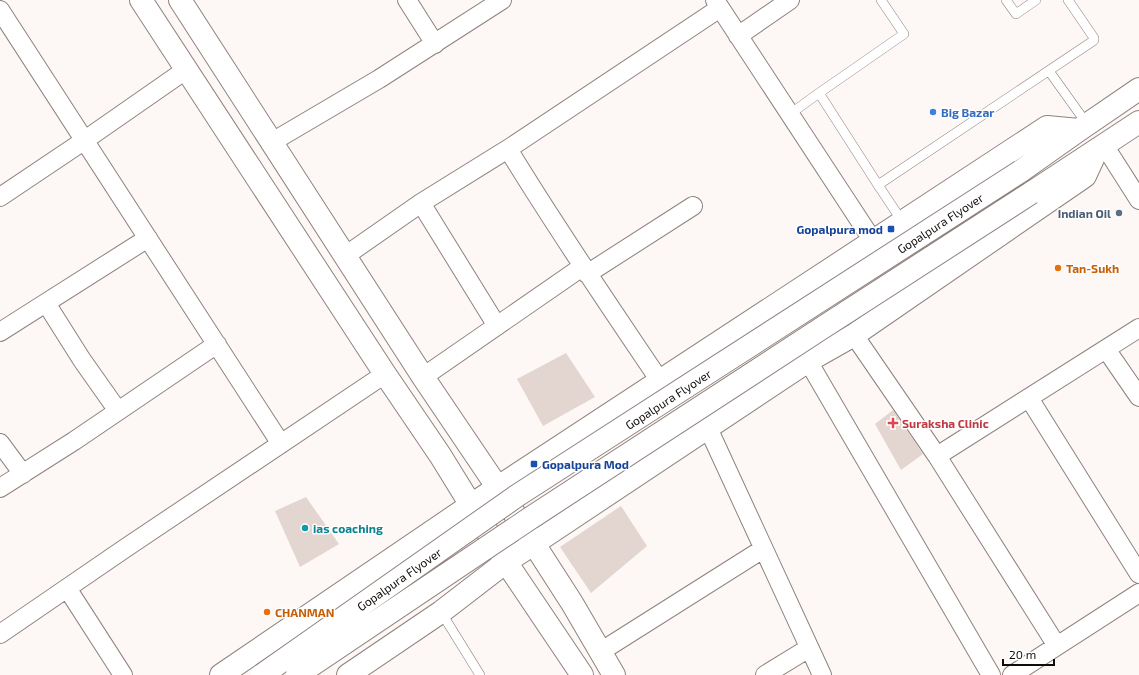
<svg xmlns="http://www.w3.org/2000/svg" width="1139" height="675" font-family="'Exo 2',sans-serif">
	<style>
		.building { fill: #e3d5cf }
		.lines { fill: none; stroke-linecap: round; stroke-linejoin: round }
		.lane-casing { stroke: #8f827d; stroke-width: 10 }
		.street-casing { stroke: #8f827d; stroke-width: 20 }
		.primary-casing { stroke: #8f827d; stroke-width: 24 }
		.lane { stroke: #fff; stroke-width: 9 }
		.street { stroke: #fff; stroke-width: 18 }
		.primary { stroke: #fff; stroke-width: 22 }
		.primary-bridge-casing { stroke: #8f827d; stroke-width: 24; stroke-linecap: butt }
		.primary-bridge { stroke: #fff; stroke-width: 22 }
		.shop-dot { fill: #3f7fe0; stroke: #fff; stroke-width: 1.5 }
		.service-dot { fill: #5c6f8a; stroke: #fff; stroke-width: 1.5 }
		.transit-dot { fill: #1a4fb4; stroke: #fff; stroke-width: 1.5 }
		.food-dot { fill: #e8710a; stroke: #fff; stroke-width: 1.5 }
		.health-dot { fill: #e0444e; stroke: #fff; stroke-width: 1.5 }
		.culture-dot { fill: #0f9aa8; stroke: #fff; stroke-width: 1.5 }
		.labels { text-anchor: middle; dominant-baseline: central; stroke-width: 3; stroke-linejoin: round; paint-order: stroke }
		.shop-label { font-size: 12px; font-weight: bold; fill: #366cbe; stroke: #fff; text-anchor: start }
		.service-label { font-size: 12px; font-weight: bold; fill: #4e5e75; stroke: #fff; text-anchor: end }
		.street-label { font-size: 12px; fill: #100c0a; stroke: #fff }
		.transit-label { font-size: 12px; font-weight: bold; fill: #164399; stroke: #fff; text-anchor: end }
		.food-label { font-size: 12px; font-weight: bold; fill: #c56008; stroke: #fff; text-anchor: start }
		.health-label { font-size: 12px; font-weight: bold; fill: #be3a42; stroke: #fff; text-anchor: start }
		.culture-label { font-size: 12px; font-weight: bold; fill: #0d838f; stroke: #fff; text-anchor: start }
	</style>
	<rect width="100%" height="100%" fill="#fdf7f5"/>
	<!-- building -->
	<path class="building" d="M566,353L595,397L543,426L517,379Z
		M893,410L923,454L901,470L875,424Z
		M306,497L339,544L300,567L275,511Z
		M621,506L647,546L591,593L560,547Z"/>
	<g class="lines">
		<defs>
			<path id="lane" d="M881,0L904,34L819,93L878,185L902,221
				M1006,0L1016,14L1036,0
				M1049,71L1087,124
				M790,114L819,93
				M878,185L1093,41L1094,40V38L1068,0
				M441,612L480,675"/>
			<path id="street" d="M407,0L435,44
				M715,0L873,241
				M0,10L281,444
				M738,36L790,0
				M272,142L379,79L502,0
				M1104,145L1139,200
				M508,149C556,228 608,304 660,381
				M0,197L85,140L187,69
				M421,203L497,326
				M345,256L421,203L508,149L720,8
				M587,274L693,206
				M46,303L82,360L118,411
				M0,332L148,238
				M854,335L937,456L1057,646
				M1106,349L1139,397
				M808,361L991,675
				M423,377L582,267
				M1029,398L1139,574
				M708,428L822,675
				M0,443L23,474
				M937,456L1139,328
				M0,488L74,441L217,344
				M67,588L123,675
				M0,634L127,547L385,374
				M600,652L763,549
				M765,675L809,648
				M1012,675L1139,593"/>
			<path id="primary" d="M141,0L385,374L440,455L506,562L582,675
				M180,0L423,377L498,488L572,603L614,675
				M1021,171L1079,130L1139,89
				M1031,193L1139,122
				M221,675L471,505L1047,127L1079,130
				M348,675L441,612L506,562L808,361L854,335L1085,176L1097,150"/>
		</defs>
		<!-- lane casing -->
		<use href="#lane" class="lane-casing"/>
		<!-- street casing -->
		<use href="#street" class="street-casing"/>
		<!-- primary casing -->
		<use href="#primary" class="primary-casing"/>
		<!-- lane -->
		<use href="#lane" class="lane"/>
		<!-- street -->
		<use href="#street" class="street"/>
		<!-- primary -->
		<use href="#primary" class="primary"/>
		<defs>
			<path id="primary-bridge" d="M262,675L518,495L1021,171
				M297,675L529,519L822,328L1031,193"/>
		</defs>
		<!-- primary-bridge casing -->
		<use href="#primary-bridge" class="primary-bridge-casing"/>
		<!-- primary-bridge -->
		<use href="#primary-bridge" class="primary-bridge"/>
	</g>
	<!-- markers -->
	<circle class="shop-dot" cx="933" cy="112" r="4"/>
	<circle class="service-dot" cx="1119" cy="213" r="4"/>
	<g class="transit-dot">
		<rect x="887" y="225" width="8" height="8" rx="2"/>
		<rect x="530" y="460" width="8" height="8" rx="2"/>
	</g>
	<g class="food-dot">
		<circle cx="1058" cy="268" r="4"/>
		<circle cx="267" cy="612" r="4"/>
	</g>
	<path class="health-dot" d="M891 417h4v4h4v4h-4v4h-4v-4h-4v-4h4z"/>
	<circle class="culture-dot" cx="305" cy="528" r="4"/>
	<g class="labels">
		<!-- shop labels -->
		<g class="shop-label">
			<text x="941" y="112">Big Bazar</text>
		</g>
		<!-- service labels -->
		<g class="service-label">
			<text x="1111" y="213">Indian Oil</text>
		</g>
		<!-- street labels -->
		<g class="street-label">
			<text transform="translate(940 223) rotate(-33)">Gopalpura Flyover</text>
			<text transform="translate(668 399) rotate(-33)">Gopalpura Flyover</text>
			<text transform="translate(399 579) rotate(-35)">Gopalpura Flyover</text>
		</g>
		<!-- transit labels -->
		<g class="transit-label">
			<text x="883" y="229">Gopalpura mod</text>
			<text x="542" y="464" text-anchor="start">Gopalpura Mod</text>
		</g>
		<!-- food labels -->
		<g class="food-label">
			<text x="1066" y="268">Tan-Sukh</text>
			<text x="275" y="612">CHANMAN</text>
		</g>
		<!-- health labels -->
		<g class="health-label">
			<text x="902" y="423">Suraksha Clinic</text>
		</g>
		<!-- culture labels -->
		<g class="culture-label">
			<text x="313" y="528">ias coaching</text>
		</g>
	</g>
	<!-- scale -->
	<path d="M1003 659v6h51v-6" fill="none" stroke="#100c0a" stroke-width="2"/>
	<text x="1009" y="659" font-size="12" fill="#100c0a" stroke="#ffffff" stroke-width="3" paint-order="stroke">20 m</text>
</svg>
